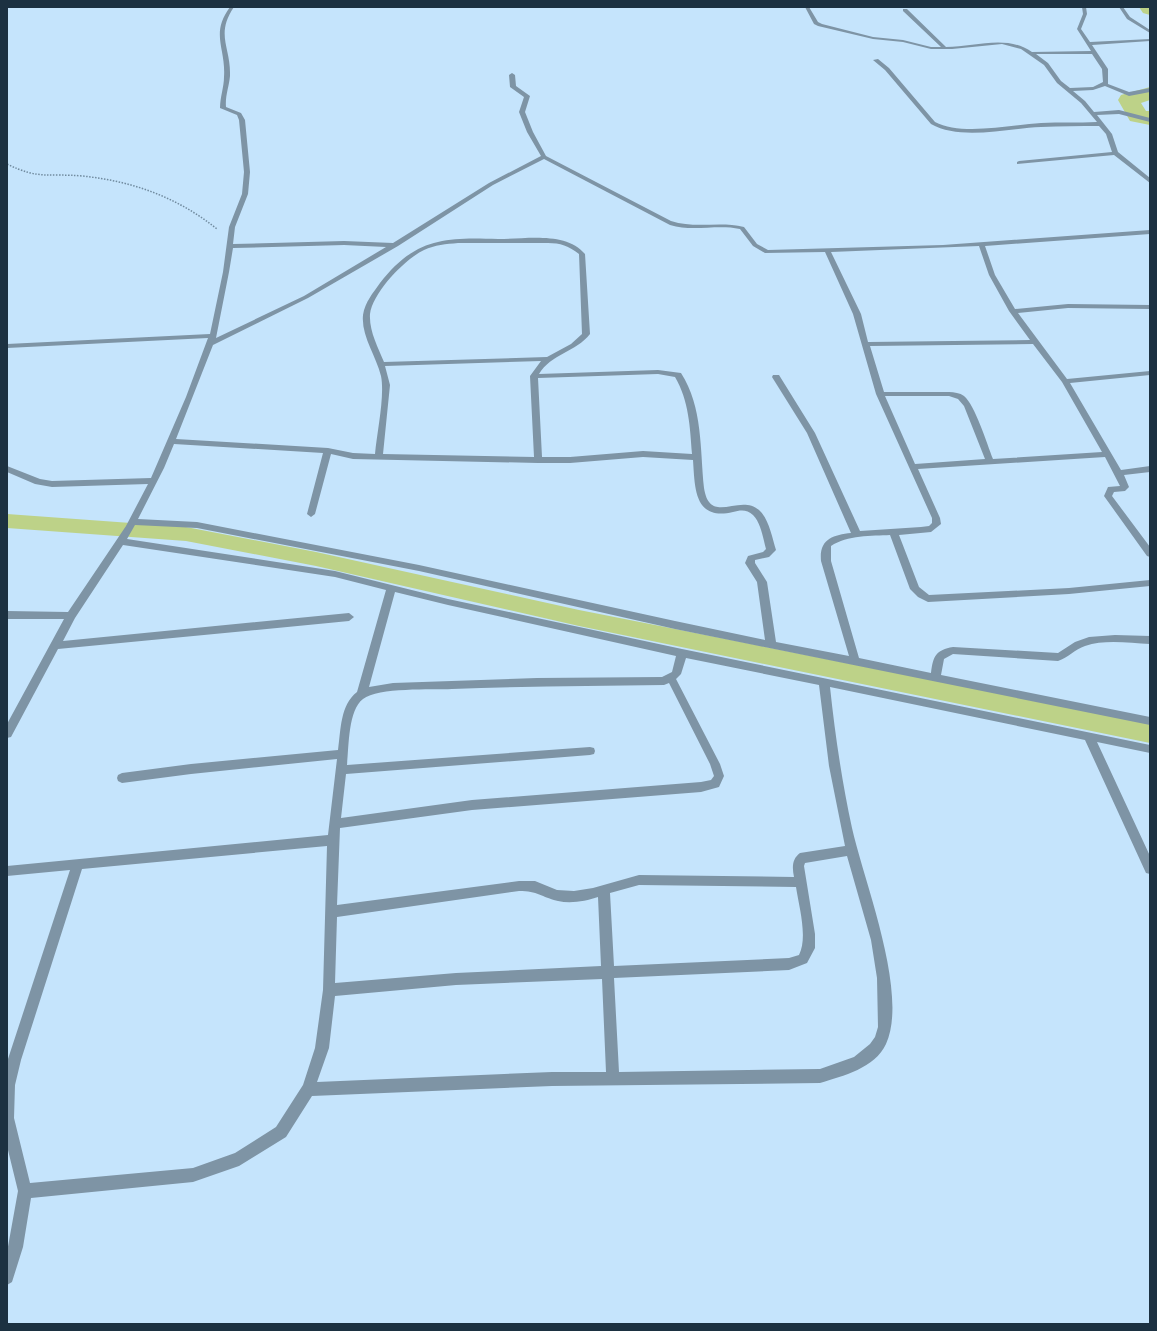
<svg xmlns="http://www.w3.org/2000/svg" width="1157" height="1331" font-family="'DM Sans',sans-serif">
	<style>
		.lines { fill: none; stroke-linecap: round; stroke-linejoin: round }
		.canal { fill: #bdd288; fill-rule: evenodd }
		.river { fill: #bdd288; fill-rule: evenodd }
		.path { stroke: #718b9f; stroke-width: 1.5; stroke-dasharray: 1.5 1.5; stroke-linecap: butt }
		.minor { fill: #7e94a5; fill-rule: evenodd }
	</style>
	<rect width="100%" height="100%" fill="#c5e4fc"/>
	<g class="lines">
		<!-- canal -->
		<path class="canal" d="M7,514L186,527L316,552L579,610L1150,723V743L579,626L316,566L186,541L7,528Z"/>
		<!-- river -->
		<path class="river" d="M1139,7H1150V15L1143,13Z
			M1150,87V100L1141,103L1146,111H1150V125L1130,121L1118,100L1121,95Z"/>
		<!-- path -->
		<path class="path" d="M7,164C39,180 49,173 82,176C132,181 177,197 217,229"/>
		<!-- minor -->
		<path class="minor" d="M230,7H234C215,35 231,47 230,76C229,87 225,96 226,107L241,113L245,120L250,172L248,194L235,227L233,244L344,241L393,243L489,183L541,156L527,132L519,112L524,97L510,87L509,75L512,73L515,75L516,86L530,96L525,112L533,132L546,156L671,221C695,229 720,221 744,227L757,244L768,250L943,245L1150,230V234L985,246L995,275L1015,309L1068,304L1150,305V309L1068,308L1018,313L1067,379L1150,371V375L1070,383L1121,470L1150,466V472L1124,475L1129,487L1125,491L1114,492L1112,496L1150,547V557L1147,556L1104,496L1108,487L1120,486L1105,457L918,469L940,518L941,524L931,532L899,535L919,587L929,595L1069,588L1150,580V586L1069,594L928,602L918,597L910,589L890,535C872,536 847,535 831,546V561L859,658L931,673C933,656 936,650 953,647L1058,653L1075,642L1089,637L1115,635L1150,636V644C1129,643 1105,639 1085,646C1075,649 1068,658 1058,661L953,654L944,659L941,675L1150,717V725L675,629L419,571L197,528L135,525L127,539L335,571L448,599L682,649L1150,745V753L1097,742L1150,856V874L1146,873L1085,740L830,687C835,734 842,782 852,828C864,882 909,993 886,1044C875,1068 843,1076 820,1083L552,1086L312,1096L286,1137L239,1166L193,1182L31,1198L23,1247L12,1282L7,1285V1252L18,1191L7,1146V1062L70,870L7,876V866L328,835L337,759L191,774L122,783L118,781L117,778L118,775L122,773L191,764L338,750C341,730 340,705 357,692L386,590L335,577L123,545L75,618L63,641L349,613L354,617L349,621L58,649L11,737L7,738V724L64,619H7V611L68,612L126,526L148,484L52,487L35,484L7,472V466L40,479L52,481L151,478L186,397L208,338L7,348V344L210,334L223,272L229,227L242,194L244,172L239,120L237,115L220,108C220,97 224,87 224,77C226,48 210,34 230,7ZM544,159L670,225C693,232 717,224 740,229L753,246L765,253L825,252L853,314L876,394L932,518V523L929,526L921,527L860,531L815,433L779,375H773L772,377L807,433L851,533C833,535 819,539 821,561L849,656L776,642L767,582L755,563V560L769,557L776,550C772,537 769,519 759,510C739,493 710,526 704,488C700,450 703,407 681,373L658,370L539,374C551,354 576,352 590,334L585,254C566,231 525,239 498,239C445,237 415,238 380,283C373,293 365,302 363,315C361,336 376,355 381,376C385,396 377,432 375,454L353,453L328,448L176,439L213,345L308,298L398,246L493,185ZM458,243H548C560,243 569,246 579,254L582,334L571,344L547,357L384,362C378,347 369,331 370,314C373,292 405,259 424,250C435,245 446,244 458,243ZM344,245L386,247L304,296L216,338L229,272L233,248ZM979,246L989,275L1009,311L1030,340L868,342L861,314L831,252ZM1033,344L1062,382L1102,452L993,459C987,444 975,405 964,396C960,393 954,392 949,392H884L870,346ZM541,361L530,376L534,457L383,454L390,385L385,366ZM658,374L675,377C689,401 690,427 692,454L643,451L570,457H542L538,378ZM885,396H949L958,399L964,406L985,459L915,464ZM174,444L323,453L307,514L311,517L315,514L331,454L353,459L538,463H570L643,457L693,460C695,488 694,521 733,512C740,510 747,509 753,515C761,523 763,538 766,549L763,552L748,556L745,563L757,582L765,640L675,621L419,565L197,522L138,519L164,468ZM395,592L448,605L676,656L672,672L662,677L537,678L393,683L369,687ZM686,658L819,685L829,766L845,846L800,853C792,859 792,867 794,877L639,875L593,888L574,891L557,890L535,881H519L337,905L340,828L472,810L701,792L719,787L724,776L720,764L676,679L681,674ZM669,683L710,764L714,776L711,780L701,782L472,800L341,818L346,774L590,755L594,754L595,751L594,748L590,747L347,765C349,747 348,710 363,699C378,687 432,690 452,689C523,686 593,686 664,685ZM327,846L323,990L315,1048L303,1085L276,1127L235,1153L193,1168L30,1183L14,1118L15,1085L21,1060L82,869ZM847,856L871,940L877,978L878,1027L875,1037L870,1044L854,1057L820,1069L619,1072L614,978L789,970L807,963L815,948V934L804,866L805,863ZM639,885L796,887C799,907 808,937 799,955L789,958L614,966L610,893ZM519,891C538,891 541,897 558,901C571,904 586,901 598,897L601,966L456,973L335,983L337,917ZM602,979L606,1072H552L317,1082L329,1048L335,996L456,985Z
			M805,7H809L818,22L822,24L873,37L903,40L931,47H941L903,11V9H907L946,47C975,47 1006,34 1032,52L1091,51L1077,29L1083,14L1082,7H1086L1087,14L1081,29L1090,42L1150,39V41L1092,45L1108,69V84L1129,92L1150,88V92L1129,96L1105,86L1093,90L1073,91L1085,101L1094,112L1119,110L1150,118V122L1119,114L1097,115L1112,134L1118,152L1150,178V183L1114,155L1017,164V162L1019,161L1112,152L1106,134L1099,126C1080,126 1060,126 1041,127C1008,128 961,141 931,124L885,70L873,60L878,59L889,68L935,122C961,136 1011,125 1041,123C1060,122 1078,123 1097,122L1081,103L1057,83L1044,65L1021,49L1002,44L952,49H931L903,42L873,39L818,26L814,24ZM1036,54H1092L1102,69L1103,82L1093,87L1070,88L1061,81L1048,63Z
			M1119,7H1123L1130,17L1150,30V33L1127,19Z"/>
	</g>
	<!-- border -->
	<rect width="1157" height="1331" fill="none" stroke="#1c3141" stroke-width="16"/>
</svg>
